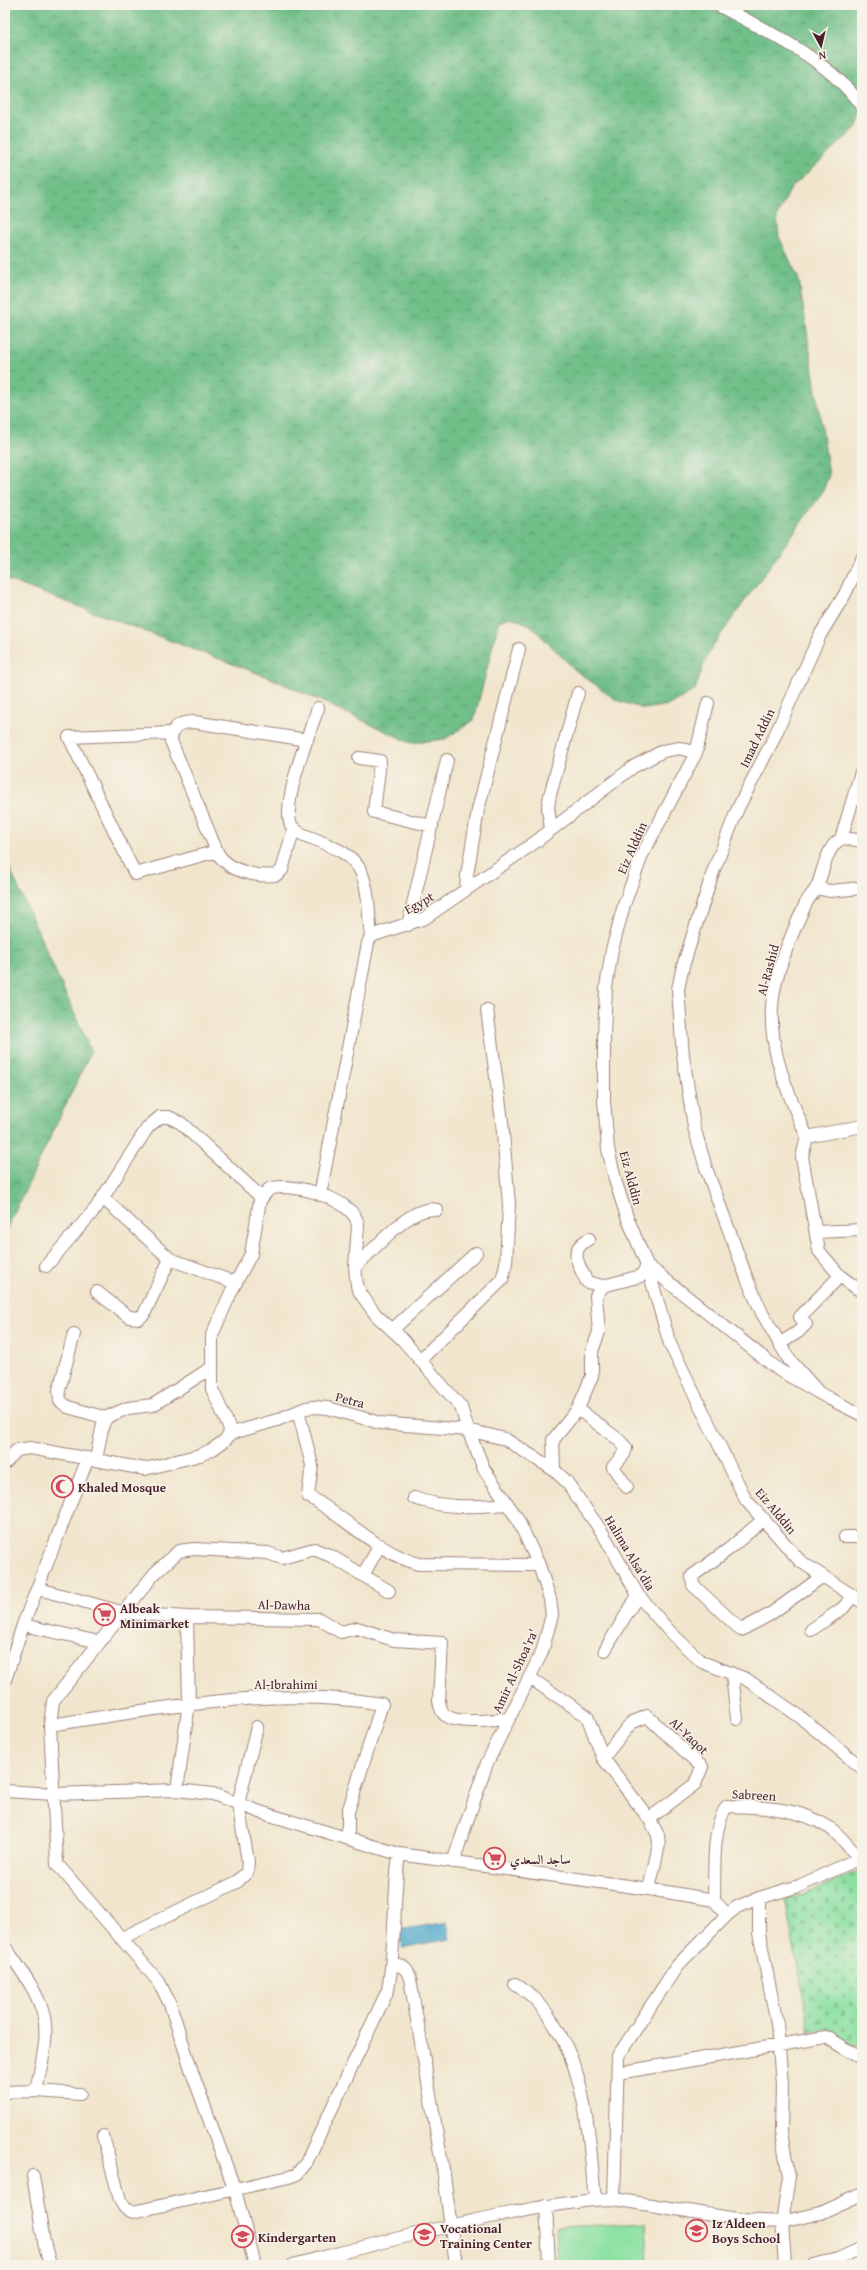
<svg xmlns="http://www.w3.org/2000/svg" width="867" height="2270" font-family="'Gentium Book Plus',Amiri,serif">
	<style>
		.forest { fill: url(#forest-crowns); stroke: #5e6f5a }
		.cemetery { fill: url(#cemetery-stones); stroke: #6b8067 }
		.pitch { fill: #8ce1a3; stroke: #6b8067 }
		.water { fill: #4ea9cc; stroke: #4c647c }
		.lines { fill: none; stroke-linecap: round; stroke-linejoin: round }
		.minor-casing { stroke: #9e827c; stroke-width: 14 }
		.minor { stroke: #fff; stroke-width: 12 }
		.labels { text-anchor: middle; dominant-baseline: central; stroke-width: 3; stroke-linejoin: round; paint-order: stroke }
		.street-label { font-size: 13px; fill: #4a1f2b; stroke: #f7f3e8 }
		.poi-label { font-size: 13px; font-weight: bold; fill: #4a1f2b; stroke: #f7f3e8; text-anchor: start }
	</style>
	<defs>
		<pattern id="forest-crowns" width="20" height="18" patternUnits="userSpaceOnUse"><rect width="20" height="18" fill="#71bf89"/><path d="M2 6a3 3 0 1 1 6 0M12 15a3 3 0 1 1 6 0" fill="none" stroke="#5f9b70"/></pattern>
		<pattern id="cemetery-stones" width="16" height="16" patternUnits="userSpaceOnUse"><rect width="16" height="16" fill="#8ce1a3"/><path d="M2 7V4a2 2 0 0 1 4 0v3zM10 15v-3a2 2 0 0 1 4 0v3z" fill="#7ac18c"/></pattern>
	</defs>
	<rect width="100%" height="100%" fill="#f7f3e8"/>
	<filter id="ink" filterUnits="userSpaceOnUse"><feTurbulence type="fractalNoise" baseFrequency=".025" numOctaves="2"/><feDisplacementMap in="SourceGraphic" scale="8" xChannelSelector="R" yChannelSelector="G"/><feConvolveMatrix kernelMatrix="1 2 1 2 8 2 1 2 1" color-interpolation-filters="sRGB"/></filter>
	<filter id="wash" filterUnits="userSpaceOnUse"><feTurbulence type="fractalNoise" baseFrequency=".012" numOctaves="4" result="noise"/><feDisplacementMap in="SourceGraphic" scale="16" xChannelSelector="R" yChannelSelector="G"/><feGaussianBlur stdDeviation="0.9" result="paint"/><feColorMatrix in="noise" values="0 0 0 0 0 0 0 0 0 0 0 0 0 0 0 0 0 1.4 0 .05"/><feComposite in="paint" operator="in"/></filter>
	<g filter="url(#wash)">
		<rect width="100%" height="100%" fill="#f1e6cd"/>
		<!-- forest -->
		<path class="forest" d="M5,5H862V112L856,128L791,188L777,216L779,237L799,280L829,475L822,493L714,644L705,661L695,690L669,705L644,709L616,700L574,669L530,625L511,617L499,621L474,720L445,739L411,743L273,679L5,579Z
			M5,858L91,1051L5,1233Z"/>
		<!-- cemetery -->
		<path class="cemetery" d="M862,1869V2043L852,2045L827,2029L810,2031L785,1900L815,1890Z"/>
		<!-- pitch -->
		<path class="pitch" d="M646,2223L648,2265H557L555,2227Z"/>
		<!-- water -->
		<path class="water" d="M447,1922L450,1939L402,1948L399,1930Z"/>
	</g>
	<g filter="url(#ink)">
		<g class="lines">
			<defs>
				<path id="minor" d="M718,5C765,30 832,61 862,107
					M708,703L696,753L642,855L624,905L612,950L606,987L604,1036V1100L608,1149L616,1183L627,1217L647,1265L670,1344L746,1500L800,1561L862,1602
					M318,708C310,731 281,803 291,825C295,833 309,837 317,840C332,847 350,853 359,868C370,887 368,915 371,936
					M172,733L69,737L135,874L217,851
					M359,758L380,761L374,812L432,826
					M294,828L282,870L276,875C256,877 230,872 218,854L171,741C172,726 180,722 194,722L307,740
					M551,830L548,807L550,795L578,693
					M841,839L861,772
					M816,888L830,891L862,888
					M466,890L467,875L478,810L519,649
					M408,925L447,760
					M807,1137C788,1093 766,1046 773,997C776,970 794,929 805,905C808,898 814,893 817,887C823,873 827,842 844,838L862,841
					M807,1137L802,1157L819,1251L840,1276L862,1292
					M807,1137L862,1126
					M320,1195L368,943L371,936L425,918L534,843L633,767L663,751L680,748L696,753
					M103,1198L170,1259L236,1283
					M816,1232L862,1230
					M589,1239C567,1250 579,1265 587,1282L603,1286
					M46,1266L96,1208L148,1127L160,1117H169L181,1123L262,1198
					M355,1267C373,1251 412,1203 437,1210
					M97,1292L129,1317L139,1318L144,1314L170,1259
					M392,1330L476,1253
					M74,1334L59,1390L60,1401L68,1407L106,1418
					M779,1344L798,1332L806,1324L800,1317L840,1276
					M420,1360L502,1280L506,1264L509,1205L502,1121L487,1010
					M819,1393L788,1358L762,1313L747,1279L706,1168L694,1127L683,1056L678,989L683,966L713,872L738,808L772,742L820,635L845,594L862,557
					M578,1409L619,1440L626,1448L624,1454L613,1467L627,1487
					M298,1411L312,1465L308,1496C345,1517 376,1551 418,1564L539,1565
					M229,1434L277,1420L306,1408L314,1407L328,1408L380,1423L468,1430L505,1439L554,1470L566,1481L602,1532L638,1595L671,1633L702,1662L746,1679L799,1716L862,1768
					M96,1459L103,1424L107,1417L128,1408L153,1405L211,1368
					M5,1463L17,1450L30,1448L145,1469L200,1455L213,1449L224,1441L229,1436L230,1429L212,1389V1335L232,1290L251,1254L260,1200L269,1189C291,1181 355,1199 358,1225L355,1267L357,1286L361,1294L376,1315L401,1338L461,1407L468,1430L484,1469L517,1518L539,1565L550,1599L552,1615L542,1652L487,1763L453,1862
					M554,1470L553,1440L578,1409L592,1376V1351L599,1332L596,1296L603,1286L641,1276L647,1265L779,1370L830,1399L862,1415
					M414,1498C445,1509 475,1507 507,1504
					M764,1519L729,1549L692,1576L693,1585L741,1630L769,1615L823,1576
					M845,1537H862
					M363,1575L380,1545
					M39,1589L125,1613L187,1617L319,1619L341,1632L357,1628L394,1640L442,1643L439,1701C440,1706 441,1712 445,1715C458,1725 493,1720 508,1719
					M23,1625L99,1642
					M811,1630L843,1608L853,1596
					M605,1650L638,1595
					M732,1674L737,1719
					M530,1678L587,1716L603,1758L650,1820L658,1835L659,1845L649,1889
					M5,1680L23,1625L88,1458
					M50,1725C161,1708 271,1686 382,1704L348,1812V1838
					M603,1758L631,1723L647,1716L702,1767L695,1784L654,1815L650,1820
					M177,1790L189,1703L187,1617
					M5,1791L54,1794L177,1790L213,1794L260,1812L399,1854L649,1889L714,1900L727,1915
					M759,1898V1933L777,2024L782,2084L781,2132L789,2177L782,2222L785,2265
					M714,1900C715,1873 711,1828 727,1806C760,1807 799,1807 828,1827C840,1834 849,1848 859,1858
					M122,1938L237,1882L247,1872L248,1861L238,1804L257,1727
					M5,1947C20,1969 38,1991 44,2017C49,2041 40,2068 36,2091
					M393,1965C402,1964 408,1969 410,1979L444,2175L456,2265
					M515,1984C522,1989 531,1994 537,2001C587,2059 588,2127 595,2200
					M618,2073L826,2037L862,2059
					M5,2092L36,2091L80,2094
					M103,2136L120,2200L125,2208L133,2212L289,2177L297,2174L306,2163L388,1990C396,1945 393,1899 399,1854
					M33,2176L44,2242L50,2265
					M614,2199L618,2056L677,1966L727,1915L737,1907L759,1898L799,1886L862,1857
					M546,2206L549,2265
					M255,2265L235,2190L193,2075L170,2004L159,1982L57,1864L50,1725L53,1701L154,1574L179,1551L194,1549L268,1553L282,1558L314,1549L331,1556L389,1591
					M293,2265C363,2247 434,2228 506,2214C542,2207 578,2200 614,2199L743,2220L782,2222L820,2213L862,2194
					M814,2265L838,2259L862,2248"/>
			</defs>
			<!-- minor casing -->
			<use href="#minor" class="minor-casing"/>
			<!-- minor -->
			<use href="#minor" class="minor"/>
		</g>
	</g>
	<!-- icons -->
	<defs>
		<symbol id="mosque-ring" viewBox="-11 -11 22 22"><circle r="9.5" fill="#f7f3e8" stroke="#d1495b" stroke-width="1.5"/><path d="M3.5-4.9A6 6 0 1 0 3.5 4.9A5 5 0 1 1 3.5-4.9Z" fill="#d1495b"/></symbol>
		<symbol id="supermarket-ring" viewBox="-11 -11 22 22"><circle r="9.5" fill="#f7f3e8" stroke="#d1495b" stroke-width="1.5"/><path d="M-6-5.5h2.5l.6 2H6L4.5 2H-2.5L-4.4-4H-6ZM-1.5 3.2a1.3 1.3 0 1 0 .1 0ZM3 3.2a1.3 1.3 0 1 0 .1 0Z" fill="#d1495b"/></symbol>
		<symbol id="school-ring" viewBox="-11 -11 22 22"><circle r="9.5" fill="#f7f3e8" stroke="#d1495b" stroke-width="1.5"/><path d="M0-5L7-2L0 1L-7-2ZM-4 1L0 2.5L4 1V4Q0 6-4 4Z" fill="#d1495b"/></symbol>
	</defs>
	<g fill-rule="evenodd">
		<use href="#mosque-ring" x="50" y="1474" width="25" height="25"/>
		<use href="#supermarket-ring" x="92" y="1602" width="25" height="25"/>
		<use href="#supermarket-ring" x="482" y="1846" width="25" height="25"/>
		<use href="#school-ring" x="684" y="2218" width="25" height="25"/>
		<use href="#school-ring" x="412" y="2222" width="25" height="25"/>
		<use href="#school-ring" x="230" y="2224" width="25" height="25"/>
	</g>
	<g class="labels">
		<!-- street labels -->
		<g class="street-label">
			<text transform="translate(757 738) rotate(-64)">Imad Addin</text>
			<text transform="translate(632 848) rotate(-66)">Eiz Alddin</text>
			<text transform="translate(419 903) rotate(-29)">Egypt</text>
			<text transform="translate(768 970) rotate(-75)">Al-Rashid</text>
			<text transform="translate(631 1178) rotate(75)">Eiz Alddin</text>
			<text transform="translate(350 1400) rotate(15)">Petra</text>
			<text transform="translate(776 1511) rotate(50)">Eiz Alddin</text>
			<text transform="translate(630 1553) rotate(59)">Halima Alsa'dia</text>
			<text transform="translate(284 1605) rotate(1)">Al-Dawha</text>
			<text transform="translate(515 1671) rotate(-65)">Amir Al-Shoa'ra'</text>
			<text x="286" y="1684">Al-Ibrahimi</text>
			<text transform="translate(689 1736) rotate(43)">Al-Yaqot</text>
			<text transform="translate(754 1795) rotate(3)">Sabreen</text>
		</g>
		<!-- poi labels -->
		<g class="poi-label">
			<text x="78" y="1487">Khaled Mosque</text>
			<text x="120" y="1608">Albeak<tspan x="120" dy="15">Minimarket</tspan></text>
			<text x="510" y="1859">ساجد السعدي</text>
			<text x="712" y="2223">Iz Aldeen<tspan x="712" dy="15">Boys School</tspan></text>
			<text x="440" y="2228">Vocational<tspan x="440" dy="15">Training Center</tspan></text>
			<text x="258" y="2237">Kindergarten</text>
		</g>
	</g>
	<!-- margin -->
	<rect width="867" height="2270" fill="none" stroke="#f7f3e8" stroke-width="20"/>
	<!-- north arrow -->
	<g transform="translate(821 46) rotate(172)" stroke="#f7f3e8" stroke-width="3" paint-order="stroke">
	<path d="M0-3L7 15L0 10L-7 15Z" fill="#4a1f2b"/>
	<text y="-6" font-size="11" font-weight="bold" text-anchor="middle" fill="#4a1f2b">N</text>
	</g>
</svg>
